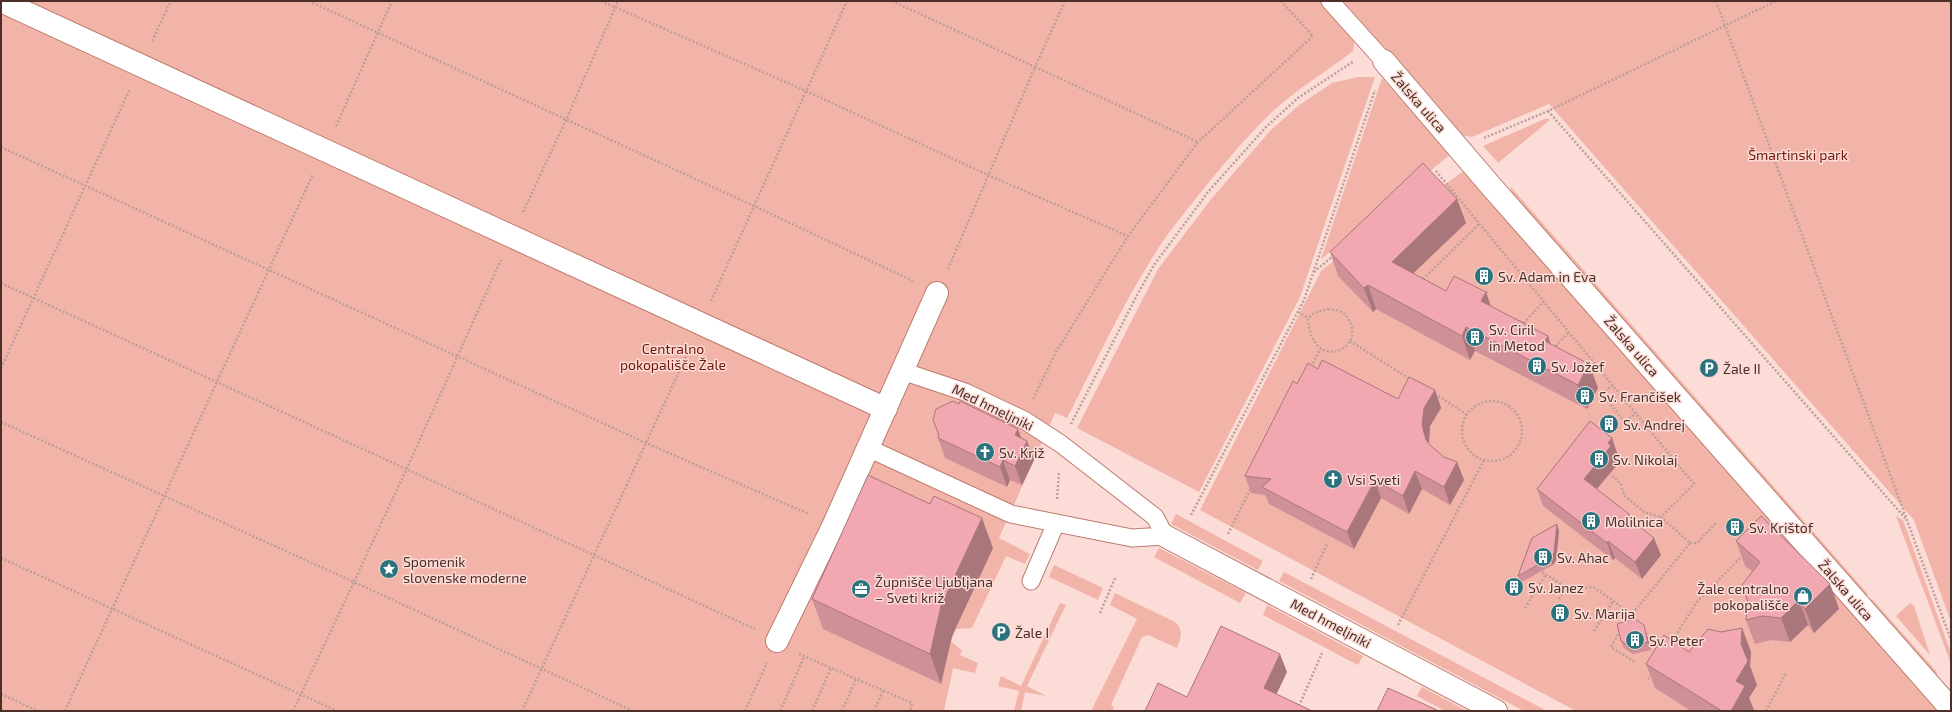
<svg xmlns="http://www.w3.org/2000/svg" width="1952" height="712" font-family="'Exo 2',sans-serif">
	<style>
		.green { fill: #f2b4a8 }
		.lines { fill: none; stroke-linecap: round; stroke-linejoin: round }
		.lane-casing { stroke: #be7b6e; stroke-width: 19 }
		.street-casing { stroke: #be7b6e; stroke-width: 24 }
		.path { stroke: #bd9f99; stroke-width: 2.5; stroke-dasharray: 2 2; stroke-linecap: butt }
		.lane { stroke: #fff; stroke-width: 17 }
		.street { stroke: #fff; stroke-width: 22 }
		.wall { fill: #d09098 }
		.shaded-wall { fill: #a9767c }
		.building { fill: #f2a8b1; stroke: #a9767c }
		.labels { text-anchor: middle; dominant-baseline: central; stroke-width: 3; stroke-linejoin: round; paint-order: stroke }
		.street-label { font-size: 14px; fill: #4c2f29; stroke: #fbdcd6 }
		.park-label { font-size: 14px; fill: #72170a; stroke: #fbdcd6 }
		.poi-label { font-size: 14px; fill: #4c2f29; stroke: #fbdcd6; text-anchor: start }
	</style>
	<rect width="100%" height="100%" fill="#fbdcd6"/>
	<!-- green -->
	<path class="green" d="M1,1H1322L1355,39L1353,51C1326,72 1298,88 1273,111C1245,138 1221,167 1197,197C1182,216 1166,235 1154,255C1121,307 1095,364 1067,418L1055,413L999,538L1030,554L1025,564L1006,556L972,628L956,629L951,641L962,651L960,655L978,663L975,673L953,668L944,711H1Z
		M1343,1H1951V622L1914,520L1549,104L1472,137L1462,135Z
		M1358,77H1375L1300,297L1199,492L1077,428L1158,269L1212,198L1270,131L1298,106L1332,83Z
		M1382,78L1451,154L1321,259Z
		M1547,118L1550,120L1498,163L1483,146Z
		M1465,170L1939,711H1576L1200,510L1321,271L1420,190L1436,191Z
		M1510,186L1868,594L1865,596L1514,198Z
		M1176,514L1263,561L1258,570L1171,524Z
		M1896,516L1903,520L1951,653V664Z
		M1159,548L1246,593L1240,603L1154,557Z
		M1054,565L1103,588L1098,600L1049,577Z
		M1284,572L1547,711H1524L1279,581Z
		M1115,593L1175,622C1184,630 1181,638 1177,648L1148,635L1142,637L1111,705L1114,707L1112,711H1091L1137,619L1110,605Z
		M1872,599L1937,672L1936,676L1869,602Z
		M1060,603L1066,605L1065,607L1027,686L1046,696L1025,692L1021,711H1014L1019,691L998,686L1001,676L1021,686Z
		M1910,603L1914,606L1930,655L1896,616Z
		M1267,605L1363,656L1358,665L1263,615Z
		M1422,687L1467,711H1445L1417,696Z"/>
	<g class="lines">
		<defs>
			<path id="lane" d="M1330,1L1384,61
				M868,448L1011,514L1132,538L1165,536L1155,517L1061,444L1024,420L965,392L902,371
				M1031,581L1056,523"/>
			<path id="street" d="M1,1L886,409
				M1384,61L1490,185L1951,709
				M1165,536L1496,711
				M777,641L834,524L937,293"/>
		</defs>
		<!-- lane casing -->
		<use href="#lane" class="lane-casing"/>
		<!-- street casing -->
		<use href="#street" class="street-casing"/>
		<!-- path -->
		<path class="path" d="M309,1L754,206L913,281
			M601,1L806,91L988,175L1128,236
			M892,1L1035,67L1065,1
			M1716,1L1951,640
			M152,41L171,1
			M1548,111L1906,519
			M336,126L392,1
			M1484,138L1548,111L1776,1
			M1,147L646,443L809,514
			M1436,171L1694,484L1661,517L1690,543L1632,614L1593,587L1569,589L1539,570
			M523,212L566,120L618,1
			M948,269L1035,67L1198,142
			M1314,272L1333,256
			M1423,279L1480,223
			M1,283L755,629
			M1485,297L1488,289
			M711,301L847,1
			M1328,309C1338,310 1344,311 1349,320C1366,350 1311,374 1308,318L1314,313Z
			M1298,312L1308,318
			M1515,319L1523,323
			M1521,326L1544,301
			M1350,341L1410,379
			M1553,349L1569,332
			M1311,367L1321,348
			M1,368L130,89
			M1613,385L1602,394L1625,422L1636,413
			M1435,394L1466,414
			M1033,399L1056,352L1128,236L1198,142L1313,36L1281,1
			M1462 431a30 30 0 1 1 60 0a30 30 0 1 1-60 0Z
			M1,422L354,582L407,468L501,260
			M1071,424L1136,297L1154,265L1208,192L1266,127L1298,98L1354,61
			M1612,476L1621,484L1624,495L1644,512L1661,517
			M1057,499L1059,472
			M1191,515L1304,300L1375,90
			M1228,534L1251,488
			M1690,543H1697L1716,523
			M1,558L337,711
			M1311,579L1328,542
			M1559,599L1566,587
			M1525,608L1546,574
			M1100,613L1116,576
			M1626,622L1632,614
			M1398,625L1484,460
			M1594,631L1613,601
			M1620,631L1611,647L1636,663
			M1671,643L1696,603L1743,555
			M799,654L912,703L910,711
			M1648,679L1652,673
			M1,694L38,711
			M1299,706L1322,653
			M65,711L313,174
			M293,711L354,582L633,711
			M522,711L690,348
			M745,711L767,663
			M780,711L804,657
			M812,711L831,668
			M842,711L856,679
			M874,711L883,691
			M1766,711L1786,673"/>
		<!-- lane -->
		<use href="#lane" class="lane"/>
		<!-- street -->
		<use href="#street" class="street"/>
	</g>
	<!-- wall -->
	<path class="wall" d="M1457,199L1466,223L1413,273L1446,291L1491,306L1548,336L1550,344L1589,364L1598,388L1587,409L1475,351L1470,360L1376,309L1373,312L1338,276L1330,252Z
		M1318,369L1398,399L1435,390L1441,408L1430,426L1429,443L1432,447L1444,457L1457,462L1464,480L1450,505L1422,489L1409,514L1381,498L1354,549L1269,504L1265,495L1251,493L1245,476L1297,384Z
		M933,420L1018,429L1021,438L1027,441L1034,460L1022,485L1010,480L1007,487L945,458L938,438L939,436Z
		M1612,438L1618,456L1616,459L1618,464L1596,489L1629,514L1631,519L1661,555L1642,579L1615,558L1613,560L1543,506L1537,489Z
		M1559,531L1556,560L1553,565L1520,583L1518,576Z
		M1736,541L1830,584L1839,609L1814,633L1808,625L1790,642L1771,640L1755,644L1746,620L1753,572L1745,566Z
		M993,548L952,636L941,684L823,629L812,599Z
		M1742,628L1751,652L1750,666L1757,685L1749,698L1754,710L1753,711H1691L1655,688L1646,664L1689,652L1721,632Z
		M1646,632L1651,650L1633,654L1624,648L1621,641Z"/>
	<!-- shaded-wall -->
	<path class="shaded-wall" d="M1457,199L1466,223L1401,285L1392,262Z
		M1368,285L1376,309L1373,312L1364,288Z
		M1486,292L1494,315L1481,301Z
		M1466,327L1475,351L1470,360L1462,336Z
		M1548,336L1556,360L1545,341Z
		M1589,364L1598,388L1587,409L1578,385Z
		M1435,390L1441,408L1430,426L1429,443L1426,440L1422,425L1424,408Z
		M1018,429L1024,446L1027,441L1034,460L1022,485L1015,466V435Z
		M1612,438L1618,456L1616,459L1618,464L1590,497L1584,479L1608,443Z
		M1003,460L1010,480L1007,487L1000,467Z
		M1457,462L1464,480L1450,505L1444,487Z
		M1415,471L1422,489L1409,514L1403,496Z
		M1375,480L1381,498L1354,549L1347,532Z
		M982,518L993,548L952,636L941,684L930,654L941,606Z
		M1557,524L1559,531L1556,560L1553,565L1550,558Z
		M1654,538L1661,555L1642,579L1635,562Z
		M1608,541L1615,558L1613,560L1607,543Z
		M1830,584L1839,609L1814,633L1805,609Z
		M1799,600L1808,625L1790,642L1781,618Z
		M1644,625L1646,632L1651,650L1648,642Z
		M1742,628L1751,652L1750,666L1757,685L1749,698L1754,710L1753,711H1731L1736,681L1741,644Z
		M1280,654L1287,672L1271,706L1264,688Z"/>
	<!-- building -->
	<path class="building" d="M1423,163L1457,199L1392,262L1446,291L1454,276L1486,292L1481,301L1548,336L1545,341L1589,364L1578,385L1466,327L1462,336L1368,285L1364,288L1330,252Z
		M1322,360L1398,399L1409,377L1435,390L1424,408L1422,425L1426,440L1432,447L1444,457L1457,462L1444,487L1415,471L1403,496L1375,480L1347,532L1262,487L1271,479L1245,476L1293,381L1297,384L1308,363L1318,369Z
		M953,401L959,404L960,401L1018,429L1015,435L1027,441L1015,466L1003,460L1000,467L938,438L939,435L933,420L936,409Z
		M1590,421L1612,438L1608,443L1611,446L1584,479L1629,514L1627,517L1654,538L1635,562L1608,541L1607,543L1537,489Z
		M868,475L930,504L934,496L982,518L941,606L930,654L812,599Z
		M1761,516L1830,584L1805,609L1799,600L1781,618L1762,616L1746,620L1748,602L1742,585L1760,562L1736,541Z
		M1557,524L1554,553L1550,558L1518,576L1532,538Z
		M1635,619L1644,625L1648,642L1630,647L1621,641L1617,624Z
		M1221,626L1280,654L1264,688L1312,711H1145L1158,683L1187,697Z
		M1742,628L1741,644L1748,661L1736,681L1745,686L1731,711H1722L1646,664L1664,635L1689,652L1708,629L1721,632Z
		M1388,688L1437,710V711H1377Z"/>
	<!-- icons -->
	<defs>
		<symbol id="building-disc" viewBox="-11 -11 22 22"><circle r="9.5" fill="#2b727f" stroke="#fbdcd6"/><path d="M-4-6H4V6H1V3H-1V6H-4ZM-2.5-4.3h1.7v1.8h-1.7ZM.8-4.3h1.7v1.8H.8ZM-2.5-1h1.7V.8h-1.7ZM.8-1h1.7V.8H.8Z" fill="#fff"/></symbol>
		<symbol id="parking-disc" viewBox="-11 -11 22 22"><circle r="9.5" fill="#2b727f" stroke="#fbdcd6"/><path d="M-3.5-5.5H1a3.5 3.5 0 0 1 0 7H-1V5.5H-3.5ZM-1-3.4V-.6H.8a1.4 1.4 0 0 0 0-2.8Z" fill="#fff"/></symbol>
		<symbol id="church-disc" viewBox="-11 -11 22 22"><circle r="9.5" fill="#2b727f" stroke="#fbdcd6"/><path d="M-1.2-6h2.4v3.5h3.3v2.4h-3.3V6h-2.4V-.1h-3.3v-2.4h3.3Z" fill="#fff"/></symbol>
		<symbol id="sight-disc" viewBox="-11 -11 22 22"><circle r="9.5" fill="#2b727f" stroke="#fbdcd6"/><path d="M0-6L1.8-2.2L6-1.7L2.9 1.2L3.7 5.4L0 3.3L-3.7 5.4L-2.9 1.2L-6-1.7L-1.8-2.2Z" fill="#fff"/></symbol>
		<symbol id="office-disc" viewBox="-11 -11 22 22"><circle r="9.5" fill="#2b727f" stroke="#fbdcd6"/><path d="M-6-3h4V-5.5h4V-3h4V5H-6ZM-1-4.5V-3h2v-1.5ZM-6 0V1H6V0Z" fill="#fff"/></symbol>
		<symbol id="shop-disc" viewBox="-11 -11 22 22"><circle r="9.5" fill="#2b727f" stroke="#fbdcd6"/><path d="M-5-2.5h2.3a2.7 3.5 0 0 1 5.4 0H5L5.5 6h-11ZM-1.5-2.5h3a1.5 2.3 0 0 0-3 0Z" fill="#fff"/></symbol>
	</defs>
	<g fill-rule="evenodd">
		<use href="#building-disc" x="1473" y="265" width="22" height="22"/>
		<use href="#building-disc" x="1464" y="326" width="22" height="22"/>
		<use href="#building-disc" x="1526" y="355" width="22" height="22"/>
		<use href="#parking-disc" x="1698" y="357" width="22" height="22"/>
		<use href="#building-disc" x="1574" y="385" width="22" height="22"/>
		<use href="#building-disc" x="1598" y="413" width="22" height="22"/>
		<use href="#church-disc" x="974" y="441" width="22" height="22"/>
		<use href="#building-disc" x="1588" y="448" width="22" height="22"/>
		<use href="#church-disc" x="1322" y="468" width="22" height="22"/>
		<use href="#building-disc" x="1580" y="510" width="22" height="22"/>
		<use href="#building-disc" x="1724" y="516" width="22" height="22"/>
		<use href="#building-disc" x="1532" y="546" width="22" height="22"/>
		<use href="#sight-disc" x="378" y="558" width="22" height="22"/>
		<use href="#building-disc" x="1503" y="576" width="22" height="22"/>
		<use href="#office-disc" x="850" y="578" width="22" height="22"/>
		<use href="#shop-disc" x="1792" y="585" width="22" height="22"/>
		<use href="#building-disc" x="1549" y="602" width="22" height="22"/>
		<use href="#parking-disc" x="990" y="621" width="22" height="22"/>
		<use href="#building-disc" x="1624" y="629" width="22" height="22"/>
	</g>
	<g class="labels">
		<!-- street labels -->
		<g class="street-label">
			<text transform="translate(1419 102) rotate(49)">Žalska ulica</text>
			<text transform="translate(1632 346) rotate(49)">Žalska ulica</text>
			<text transform="translate(993 407) rotate(26)">Med hmeljniki</text>
			<text transform="translate(1846 590) rotate(49)">Žalska ulica</text>
			<text transform="translate(1331 623) rotate(28)">Med hmeljniki</text>
		</g>
		<!-- park labels -->
		<g class="park-label">
			<text x="1798" y="154">Šmartinski park</text>
			<text x="673" y="348">Centralno<tspan x="673" dy="16">pokopališče Žale</tspan></text>
		</g>
		<!-- poi labels -->
		<g class="poi-label">
			<text x="1498" y="276">Sv. Adam in Eva</text>
			<text x="1489" y="329">Sv. Ciril<tspan x="1489" dy="16">in Metod</tspan></text>
			<text x="1551" y="366">Sv. Jožef</text>
			<text x="1723" y="368">Žale II</text>
			<text x="1599" y="396">Sv. Frančišek</text>
			<text x="1623" y="424">Sv. Andrej</text>
			<text x="999" y="452">Sv. Križ</text>
			<text x="1613" y="459">Sv. Nikolaj</text>
			<text x="1347" y="479">Vsi Sveti</text>
			<text x="1605" y="521">Molilnica</text>
			<text x="1749" y="527">Sv. Krištof</text>
			<text x="1557" y="557">Sv. Ahac</text>
			<text x="403" y="561">Spomenik<tspan x="403" dy="16">slovenske moderne</tspan></text>
			<text x="875" y="581">Župnišče Ljubljana<tspan x="875" dy="16">– Sveti križ</tspan></text>
			<text x="1528" y="587">Sv. Janez</text>
			<text x="1789" y="588" text-anchor="end">Žale centralno<tspan x="1789" dy="16">pokopališče</tspan></text>
			<text x="1574" y="613">Sv. Marija</text>
			<text x="1015" y="632">Žale I</text>
			<text x="1649" y="640">Sv. Peter</text>
		</g>
	</g>
	<!-- border -->
	<rect width="1952" height="712" fill="none" stroke="#4c2f29" stroke-width="4"/>
</svg>
